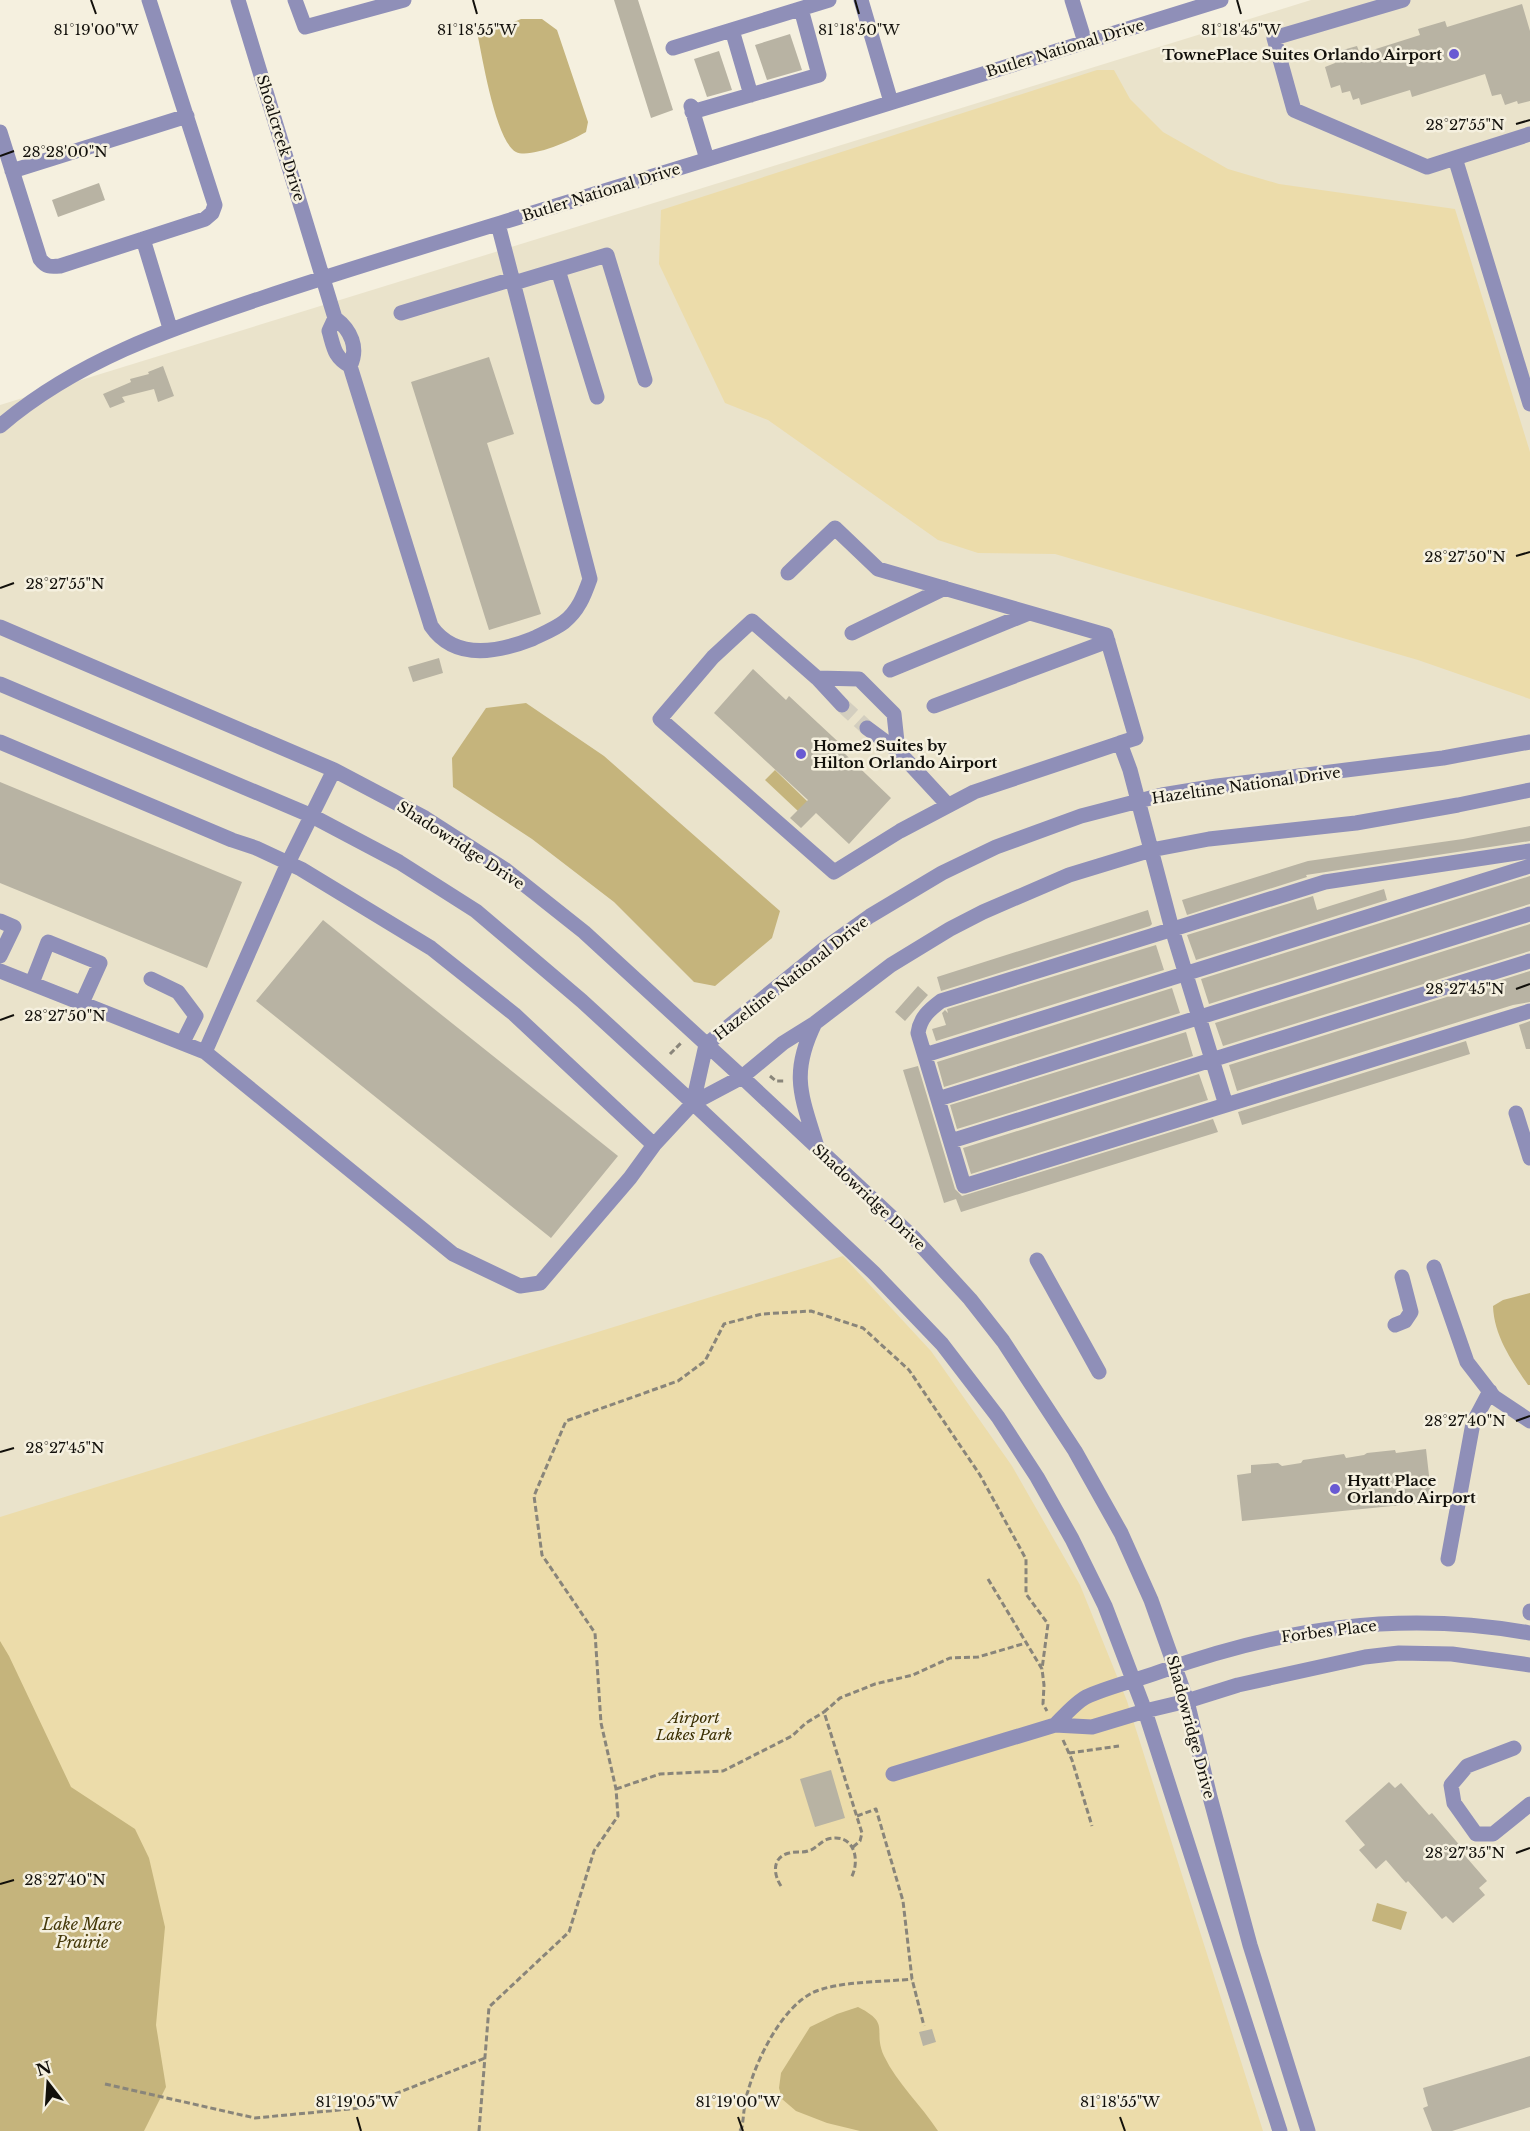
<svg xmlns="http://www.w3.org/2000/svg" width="1530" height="2131" font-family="'Libre Baskerville',serif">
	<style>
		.built { fill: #eae3cb }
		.green { fill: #ecdcaa }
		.water { fill: #c5b47c }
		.building { fill: #b8b3a3 }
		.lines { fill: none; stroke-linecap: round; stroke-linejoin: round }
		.minor-tunnel { stroke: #d3cebf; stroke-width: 15; stroke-dasharray: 15 8; stroke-linecap: butt }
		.path { stroke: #89857a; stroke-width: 3; stroke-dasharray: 6 3; stroke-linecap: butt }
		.minor { stroke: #8f8fb8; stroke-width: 15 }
		.ticks { fill: none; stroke: #12100b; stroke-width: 2 }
		.poi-dot { fill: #695ad3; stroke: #f5f0df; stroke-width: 2 }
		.labels { text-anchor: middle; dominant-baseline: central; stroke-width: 5; stroke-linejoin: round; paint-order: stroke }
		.street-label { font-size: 15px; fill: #12100b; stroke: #f5f0df }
		.poi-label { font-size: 15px; font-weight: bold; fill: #12100b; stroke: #f5f0df; text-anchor: start }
		.park-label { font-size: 15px; font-style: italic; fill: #3a2e00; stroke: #f5f0df }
		.water-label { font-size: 16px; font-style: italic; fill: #443809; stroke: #f5f0df }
		.ticks-label { font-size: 15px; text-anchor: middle; fill: #12100b; stroke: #f5f0df; stroke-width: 5; stroke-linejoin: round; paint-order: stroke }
	</style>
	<rect width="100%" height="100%" fill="#f5f0df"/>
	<!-- built -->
	<path class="built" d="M1311,0H1530V2131H0V405Z"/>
	<!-- green -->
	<path class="green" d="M1097,70H1114L1130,99L1163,132L1228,169L1279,184L1455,209L1530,452V699L1418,660L1055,554L978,553L938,540L768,420L725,403L659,264L661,210Z
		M843,1256L931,1351L1012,1466L1080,1585L1127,1701L1263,2131H0V1517Z"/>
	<!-- water -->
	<path class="water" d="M521,19H542L557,30L588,122L586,132C573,140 530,159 516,152C496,141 483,61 478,37Z
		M526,703L604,756L780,911L772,938L715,986L694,982L614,902L532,839L453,787L452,758L486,708Z
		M775,770L808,802L799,812L765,780Z
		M1530,1293V1385H1528C1512,1361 1494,1336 1493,1306L1503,1300Z
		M0,1641L9,1656L71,1787L135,1829L149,1858L165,1927L156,2025L166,2087L144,2131H0Z
		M1377,1903L1407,1912L1401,1930L1372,1921Z
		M858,2007C892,2024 872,2030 884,2056C897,2083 921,2105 938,2131H860L827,2123L796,2111L782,2099L779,2088L781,2073L810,2027L837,2014Z"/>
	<!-- building -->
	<path class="building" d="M614,0H638L673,110L651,118Z
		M1522,4L1530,31V101L1518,104L1517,101L1505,105L1501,94L1492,96L1485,74L1412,97L1410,90L1361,105L1359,98L1353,100L1350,91L1342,93L1340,85L1331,88L1325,67L1335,63L1332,53L1357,46L1360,54L1420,35L1418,29L1445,21L1447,27Z
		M790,34L802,70L767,80L755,45Z
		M719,51L732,90L707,97L694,59Z
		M99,183L105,200L58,217L52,200Z
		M489,357L514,434L487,443L541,614L489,630L411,382Z
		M163,366L174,396L158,402L154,389L122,397L125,402L110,408L103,394L131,382L130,379L149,374L148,372Z
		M439,658L443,673L413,682L408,667Z
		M753,669L786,700L789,696L847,750L844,753L891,798L849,844L816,813L801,828L790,818L808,800L714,713Z
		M0,782L242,882L207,968L0,883Z
		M1530,826V841L1306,875L1307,877L1187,915L1182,900L1308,861L1463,839Z
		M1530,876V904L1209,1004L1201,979Z
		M1384,889L1387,900L1196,960L1187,935L1313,896L1317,910Z
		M1148,910L1152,924L1150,926L941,991L937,977Z
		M323,920L618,1156L551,1238L256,1001Z
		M1530,924V951L1223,1046L1215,1023Z
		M1156,945L1164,970L936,1041L932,1029L946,1025L942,1013L945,1010L948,1013L947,1009Z
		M1530,971V1002L1513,1005L1237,1091L1229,1065Z
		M918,986L928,995L905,1021L895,1012Z
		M1172,988L1180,1013L944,1087L937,1062Z
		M1530,1021V1049H1526L1519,1025Z
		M1186,1032L1193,1056L957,1129L950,1105Z
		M1466,1041L1470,1054L1242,1125L1238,1112Z
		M918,1066L955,1189L962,1196L1213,1119L1218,1132L961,1212L956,1199L944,1203L903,1070Z
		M1199,1074L1208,1100L971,1174L963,1148Z
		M1426,1449L1432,1502L1242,1521L1237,1475L1251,1473V1465L1278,1463L1282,1466L1301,1463L1303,1460L1344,1454L1346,1458L1364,1455L1367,1453L1395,1450L1396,1453Z
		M831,1770L845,1818L815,1827L800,1779Z
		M1389,1782L1395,1788L1401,1783L1429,1815L1432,1813L1462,1848L1460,1850L1487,1881L1479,1888L1485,1895L1453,1923L1446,1916L1442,1919L1408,1881L1406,1883L1386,1860L1376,1869L1359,1850L1365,1845L1345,1821Z
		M932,2029L936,2042L923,2046L919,2032Z
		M1530,2056V2107L1452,2131H1432L1423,2108L1428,2106L1423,2088Z"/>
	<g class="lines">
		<!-- minor-tunnel -->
		<path class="minor-tunnel" d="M842,705L867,728"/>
		<!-- path -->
		<path class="path" d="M670,1054L681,1043
			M770,1076L776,1081H784
			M988,1579L1042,1669L1044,1685L1043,1704L1047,1711
			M1063,1740L1072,1760L1092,1826
			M1069,1753L1119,1746
			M616,1789L660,1774L723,1771L792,1736L806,1723L824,1712
			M857,1816L876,1809L903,1901L912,1979L924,2026
			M853,1847L860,1841L862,1833L824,1712L840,1698L875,1684L913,1675L950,1658L978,1657L1026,1643
			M781,1886C773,1874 772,1857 789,1853C795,1851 802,1853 808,1851C816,1849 821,1841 828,1839C854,1832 861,1860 851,1878
			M105,2084L255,2118L360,2108L485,2058
			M479,2131L489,2007L569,1932L594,1851L618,1816L616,1789L601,1723L595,1633L542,1555L534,1496L566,1421L678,1381L705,1361L724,1324L762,1314L811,1311L863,1328L909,1370L980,1475L1026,1559V1594L1048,1624L1042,1669
			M740,2131L742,2127C744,2115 744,2102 748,2091C757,2059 781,2009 812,1993C836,1981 885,1982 912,1979"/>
		<!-- minor -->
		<path class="minor" d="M238,0L335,318C351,330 359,348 350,366L431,626C455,661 499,652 532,639C542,634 555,629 564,622C578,611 584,596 590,579L498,224
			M295,0L305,27L404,0
			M861,0L891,102
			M1072,0L1085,42
			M1403,0L1274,38L1294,110L1427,167L1455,158
			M732,30L751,95
			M673,48L829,0
			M691,106L707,159
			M692,112L819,75L801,9
			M0,132L40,259C46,267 50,267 60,266L205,219L212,213L215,205L149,0
			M1530,134L1455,158L1530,404
			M12,171L187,116
			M143,239L170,328
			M558,270L597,397
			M514,283L607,255L645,380
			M401,313L513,279
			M335,318L329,331C334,348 334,357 350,366
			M0,426C76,361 169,329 262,298C348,269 436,243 523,216C756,145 989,72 1221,0
			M788,573L835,528L878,569L1106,635L1136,738L1120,743
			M0,627L334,770L425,818L506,870L584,932L742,1077L915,1239L970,1299L1003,1341L1075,1451L1121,1533L1151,1600L1187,1701L1210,1797L1250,1945L1308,2131
			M852,633L945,588
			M890,670L1029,613
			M817,678L842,705
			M0,684L312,816L399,862L476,911L582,1001L693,1103L874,1273L942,1344L998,1417L1037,1477L1072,1539L1105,1606L1145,1711L1280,2131
			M934,706L1108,641
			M867,728L898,751
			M0,742L232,840L256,848L301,869L431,948L514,1014L654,1145
			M947,804L898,751L894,714L859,679L817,678L752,621L713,657L660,719L834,872L900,831L974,792L1120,743L1130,770L1172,929L1226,1105L964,1186L918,1033C920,1018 929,1010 941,1001L1325,882L1530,851
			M0,921L14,927L0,956
			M0,971L205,1052L453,1254L520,1286L540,1283L630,1178L654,1145L693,1103L742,1077L783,1043L815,1023L891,965L950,929L983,912L1069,875L1151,850L1209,839L1356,823L1458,805L1530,790
			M151,979L178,992L196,1016L183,1042
			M32,983L48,942L100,963L82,1003
			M815,1023C790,1074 801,1095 817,1147
			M205,1052L288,863L334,770
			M925,1055L1530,866
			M938,1099L1530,914
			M693,1103L706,1045L729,1026L825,948L870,916L942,873L996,847L1081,816L1162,795L1217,786L1443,758L1530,742
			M1226,1105L1530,1011
			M1516,1113L1530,1158
			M951,1141L1530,961
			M1037,1260L1099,1372
			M1434,1267L1467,1362L1494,1397L1530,1421
			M1395,1325L1405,1321L1411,1312L1402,1277
			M1448,1559L1473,1423L1490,1391
			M1530,1611V1613
			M1055,1725C1064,1716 1075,1703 1086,1697C1105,1688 1137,1680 1159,1672C1282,1628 1400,1610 1530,1633
			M1514,1748L1467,1766L1451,1785L1454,1803L1476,1834H1493L1530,1804
			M893,1774L1055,1725L1092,1727L1145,1711L1187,1701L1238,1685L1365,1657L1399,1653L1452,1654L1530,1665"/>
	</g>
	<!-- ticks -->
	<path class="ticks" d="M91,0L96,14M473,0L477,14M855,0L859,14M1237,0L1241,14M1516,124L1530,120M0,156L14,151M1516,556L1530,552M0,588L14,583M1516,989L1530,984M0,1020L14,1015M1516,1421L1530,1416M0,1452L14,1448M1516,1853L1530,1848M0,1884L14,1880M357,2117L361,2131M738,2117L743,2131M1120,2117L1125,2131"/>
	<!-- markers -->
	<g class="poi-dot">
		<circle cx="1454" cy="54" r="6"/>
		<circle cx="801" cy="754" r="6"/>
		<circle cx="1335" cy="1489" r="6"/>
	</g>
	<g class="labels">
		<!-- street labels -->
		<g class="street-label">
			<text transform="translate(1065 48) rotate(-17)">Butler National Drive</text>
			<text transform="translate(281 138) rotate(73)">Shoalcreek Drive</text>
			<text transform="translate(601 192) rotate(-17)">Butler National Drive</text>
			<text transform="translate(1246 785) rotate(-8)">Hazeltine National Drive</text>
			<text transform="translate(461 845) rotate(33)">Shadowridge Drive</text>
			<text transform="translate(791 978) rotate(-38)">Hazeltine National Drive</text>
			<text transform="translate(869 1197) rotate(43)">Shadowridge Drive</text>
			<text transform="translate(1329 1631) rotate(-7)">Forbes Place</text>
			<text transform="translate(1191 1727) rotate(75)">Shadowridge Drive</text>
		</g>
		<!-- poi labels -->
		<g class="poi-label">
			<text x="1442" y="54" text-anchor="end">TownePlace Suites Orlando Airport</text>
			<text x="813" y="745">Home2 Suites by<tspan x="813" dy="17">Hilton Orlando Airport</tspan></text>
			<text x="1347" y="1480">Hyatt Place<tspan x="1347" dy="17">Orlando Airport</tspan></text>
		</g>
		<!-- park labels -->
		<g class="park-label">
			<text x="694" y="1717">Airport<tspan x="694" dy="17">Lakes Park</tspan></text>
		</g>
		<!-- water labels -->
		<g class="water-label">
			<text x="82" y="1924">Lake Mare<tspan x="82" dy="18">Prairie</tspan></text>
		</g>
	</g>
	<g class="ticks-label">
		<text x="1241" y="35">81°18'45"W</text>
		<text x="96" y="35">81°19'00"W</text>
		<text x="477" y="35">81°18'55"W</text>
		<text x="859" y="35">81°18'50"W</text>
		<text x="1465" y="130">28°27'55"N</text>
		<text x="65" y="157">28°28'00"N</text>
		<text x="1465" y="562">28°27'50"N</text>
		<text x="65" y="589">28°27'55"N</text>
		<text x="1465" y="994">28°27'45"N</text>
		<text x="65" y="1021">28°27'50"N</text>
		<text x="1465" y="1426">28°27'40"N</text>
		<text x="65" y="1453">28°27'45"N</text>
		<text x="1465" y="1858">28°27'35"N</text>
		<text x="65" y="1885">28°27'40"N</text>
		<text x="357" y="2107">81°19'05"W</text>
		<text x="738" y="2107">81°19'00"W</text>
		<text x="1120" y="2107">81°18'55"W</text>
	</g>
	<!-- north arrow -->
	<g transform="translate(48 2083) rotate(343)" stroke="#f5f0df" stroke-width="4.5" paint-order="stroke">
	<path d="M0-4.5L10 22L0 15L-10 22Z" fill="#12100b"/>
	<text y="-9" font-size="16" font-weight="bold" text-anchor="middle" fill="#12100b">N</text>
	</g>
</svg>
